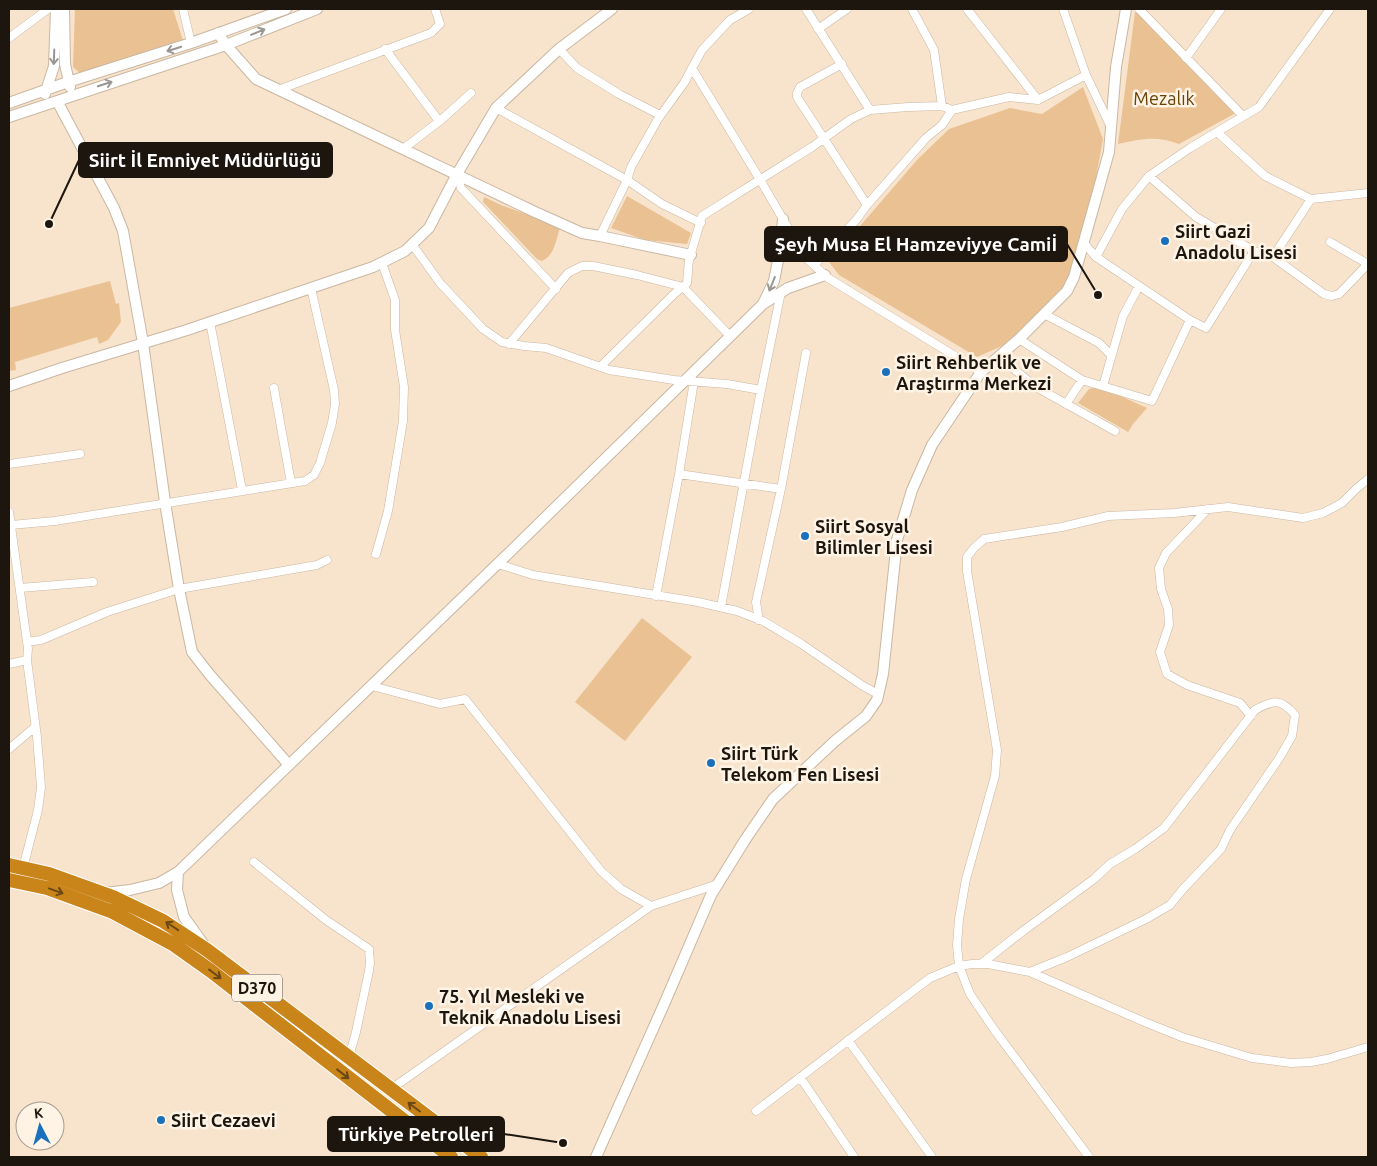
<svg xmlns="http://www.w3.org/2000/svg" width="1377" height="1166" font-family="Ubuntu,sans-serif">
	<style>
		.green { fill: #e9c192 }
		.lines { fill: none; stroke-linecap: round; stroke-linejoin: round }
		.street-casing { stroke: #cab7a1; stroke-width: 9 }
		.secondary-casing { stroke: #cab7a1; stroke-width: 12 }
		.highway-casing { stroke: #fff; stroke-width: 16 }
		.street { stroke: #fff; stroke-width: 8 }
		.secondary { stroke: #fff; stroke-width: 10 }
		.highway { stroke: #ca851a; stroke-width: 14 }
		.oneway { stroke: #999693 }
		.oneway2 { stroke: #6b4813 }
		.poi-dot { fill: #1b70be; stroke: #fff3e5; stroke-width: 2 }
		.labels { text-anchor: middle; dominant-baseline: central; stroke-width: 5; stroke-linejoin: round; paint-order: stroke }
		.shield { fill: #fff3e5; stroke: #61584e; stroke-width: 1 }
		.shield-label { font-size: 16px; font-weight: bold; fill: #1d160e }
		.park-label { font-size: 18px; fill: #694306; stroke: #fff3e5 }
		.poi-label { font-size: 18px; font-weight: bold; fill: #1d160e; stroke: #fff3e5; text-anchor: start }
		.leader { fill: none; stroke: #1d160e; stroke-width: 2 }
		.callout-dot { fill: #1d160e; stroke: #fff3e5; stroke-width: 2 }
		.callout { fill: #1d160e; stroke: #1d160e; stroke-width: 2 }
		.callout-label { font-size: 19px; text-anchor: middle; font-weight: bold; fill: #fff }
	</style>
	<rect width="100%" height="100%" fill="#f8e4cd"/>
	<!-- green -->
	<path class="green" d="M75,9H173L183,41L82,75L73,67Z
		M1135,12L1138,13L1233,110L1234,114L1179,144C1157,135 1140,139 1118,144Z
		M1083,87L1103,139L1084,243L1066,288L1004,345L977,357L839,275L829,262L917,160L949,129L1010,108L1042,114Z
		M627,196L691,233L687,244L645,240L611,228Z
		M484,197L501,205L560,227C556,240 555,255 542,261L537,259L483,202Z
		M110,281L116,304L119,303L121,322L108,340L99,344L97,337L15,362L16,370L9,371V308Z
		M1098,387L1103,388L1147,408L1133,424L1128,432L1078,403L1089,389Z
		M642,618L692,657L625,741L575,702Z"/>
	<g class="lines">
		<defs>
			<path id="street" d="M183,9L191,43
				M806,9L870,110
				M912,9L934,50L942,106
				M967,9L1038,100
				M1063,9L1086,75
				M1139,9L1243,116
				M818,29L847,9
				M9,38L48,9
				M385,49L439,121
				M559,49L577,68L619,94L660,115
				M1186,58L1221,9
				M842,64L800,87L797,93V97L867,205
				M692,68L762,183L805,257L828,278L981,372
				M278,90L431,33L440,24L435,9
				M496,108L627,180L662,204L701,223
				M1217,132L1265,176L1311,199L1368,193
				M403,149L441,120L471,93
				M457,174L461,188L556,289
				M1149,176L1196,217L1254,251L1273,257L1324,294L1332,296L1339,294L1368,264
				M600,236L627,180L631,167L658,119L684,83L702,50L730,20L749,9
				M1330,242L1368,264
				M1084,243L1096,257L1190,320
				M412,244L440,283L483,329L502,342L524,346L546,348L609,370L674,380L727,384L761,390
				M1096,257L1122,209L1149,176L1190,148L1259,107L1330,9
				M1273,257L1311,199
				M814,265L857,219L867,205L926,138L942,125L952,110
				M1044,314L1099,343L1111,355
				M210,322L242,490
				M1019,339L1082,380L1152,401L1190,320L1206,328L1254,251
				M509,344L568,273L582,266H593L637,275L683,287L730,336
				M999,357L1036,387L1115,431
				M600,367L673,295L687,283L689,260L702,216L812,147L851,119L870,110L908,107L942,106L952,110L1009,97L1038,100L1086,75L1110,125
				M1103,386L1123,316L1139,286
				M274,388L291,483
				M1066,404L1082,380
				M9,464L80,454
				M679,474L781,489
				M1208,509L1166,553L1159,568L1161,589L1168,609L1169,625L1160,652L1167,674L1187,685L1240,703L1251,716
				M9,512L28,649L27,660L9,664
				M11,525L55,521L305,481L314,475L320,463L332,423L335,404L334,390L311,288
				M376,554L388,511L403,421L404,387L395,330V300L382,263
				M498,564L533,575L698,602L737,611L763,621L800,643L863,686L878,694
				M20,588L93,582
				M656,596L679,474L694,381
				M721,607L760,395L781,292
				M759,620L756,602L781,489L806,353
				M27,642L41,640L107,612L179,589L317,565L327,560
				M372,686L440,704L465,699L601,871L621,889L651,906L718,884
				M9,749L35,727
				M254,862L326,920L369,949L370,963L369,971L356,1032L349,1057
				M23,868L38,810L41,787L37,737L27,660
				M981,964L1023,931L1094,879L1110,864L1135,849L1164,828L1255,710C1273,700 1281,698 1295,715L1292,736L1280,757L1230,830L1221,849L1183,889L1170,905L1146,919L1067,957L1030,972
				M848,1040L932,1157
				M800,1077L854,1157
				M391,1089L651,906
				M756,1111L930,978L959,966L972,964H988L1030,972L1147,1023L1182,1037L1252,1058L1291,1063L1311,1062L1327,1059L1368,1047
				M1089,1157L993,1028L970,994L959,966L957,945L959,919L966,879L995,776L997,750L967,571V557L974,548L984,539L1062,527L1108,516L1174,513L1228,507L1303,518L1323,513L1342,503L1356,489L1368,479"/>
			<path id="secondary" d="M64,9L65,64L70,87
				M218,33L226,45L256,79L535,212L582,233L600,236L691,255
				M45,94L54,66L56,9
				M57,101L114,208L123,231L143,343L165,502L179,589L192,652L210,675L289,765
				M9,103L68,82L191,43L286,9
				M9,117L226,45L317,9
				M783,219L780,250L774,281L763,304L788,288L825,275
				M9,386L62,368L187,330L373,267L405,251L429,228L457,174L496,108L559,49L612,9
				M178,872L515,547L763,304
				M105,893L130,890L159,883L178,872L177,890L184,917L204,945
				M596,1157L665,1002L711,895L745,840L773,799L835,741L866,716L877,700L883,674L897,540L912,490L932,445L981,372L1019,339L1067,291L1074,277L1109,152L1116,67L1126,9"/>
			<path id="highway" d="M9,865L49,874L113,897L163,921L207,950L481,1157
				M9,880L47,888L113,912L173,944L211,971L451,1157"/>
		</defs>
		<!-- street casing -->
		<use href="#street" class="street-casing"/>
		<!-- secondary casing -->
		<use href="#secondary" class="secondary-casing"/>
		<!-- highway casing -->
		<use href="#highway" class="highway-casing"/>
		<!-- street -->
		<use href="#street" class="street"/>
		<!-- secondary -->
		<use href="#secondary" class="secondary"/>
		<!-- highway -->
		<use href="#highway" class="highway"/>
	</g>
	<!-- one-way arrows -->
	<defs><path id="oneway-shaft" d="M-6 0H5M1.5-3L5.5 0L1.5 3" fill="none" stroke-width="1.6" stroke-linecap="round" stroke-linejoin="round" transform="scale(1.25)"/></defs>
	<g class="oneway">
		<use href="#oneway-shaft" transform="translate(258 32) rotate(-22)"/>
		<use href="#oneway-shaft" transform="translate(174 49) rotate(162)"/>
		<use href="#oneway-shaft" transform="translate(54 57) rotate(92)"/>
		<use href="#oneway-shaft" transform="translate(105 84) rotate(-18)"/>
		<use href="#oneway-shaft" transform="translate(772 284) rotate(112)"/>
	</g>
	<g class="oneway2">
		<use href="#oneway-shaft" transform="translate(56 891) rotate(20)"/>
		<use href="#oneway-shaft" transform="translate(172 926) rotate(-146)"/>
		<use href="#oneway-shaft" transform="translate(215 974) rotate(37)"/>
		<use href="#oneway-shaft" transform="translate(343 1074) rotate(38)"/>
		<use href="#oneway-shaft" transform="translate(414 1107) rotate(-143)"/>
	</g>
	<!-- markers -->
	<g class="poi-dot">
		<circle cx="1165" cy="241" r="5"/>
		<circle cx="886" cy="372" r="5"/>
		<circle cx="805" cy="536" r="5"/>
		<circle cx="711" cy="763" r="5"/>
		<circle cx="429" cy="1006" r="5"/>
		<circle cx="161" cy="1120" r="5"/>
	</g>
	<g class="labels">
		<!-- shield labels -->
		<rect class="shield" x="232" y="974.5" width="50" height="27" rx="4"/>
		<g class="shield-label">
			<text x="257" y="988">D370</text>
		</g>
		<!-- park labels -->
		<g class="park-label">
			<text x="1164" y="98">Mezalık</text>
		</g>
		<!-- poi labels -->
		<g class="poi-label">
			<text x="1175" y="231">Siirt Gazi<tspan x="1175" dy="21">Anadolu Lisesi</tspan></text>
			<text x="896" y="362">Siirt Rehberlik ve<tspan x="896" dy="21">Araştırma Merkezi</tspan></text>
			<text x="815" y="526">Siirt Sosyal<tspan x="815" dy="21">Bilimler Lisesi</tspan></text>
			<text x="721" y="753">Siirt Türk<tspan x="721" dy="21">Telekom Fen Lisesi</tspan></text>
			<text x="439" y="996">75. Yıl Mesleki ve<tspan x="439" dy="21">Teknik Anadolu Lisesi</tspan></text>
			<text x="171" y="1120">Siirt Cezaevi</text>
		</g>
	</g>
	<!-- callouts -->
	<path class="leader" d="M49 224L79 160M1098 295L1067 244M563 1143L504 1134"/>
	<g class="callout-dot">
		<circle cx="49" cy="224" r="5"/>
		<circle cx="1098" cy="295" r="5"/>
		<circle cx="563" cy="1143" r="5"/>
	</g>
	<g class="callout">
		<rect x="79" y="143" width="253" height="34" rx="5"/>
		<rect x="765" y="227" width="302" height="34" rx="5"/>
		<rect x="328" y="1117" width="176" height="34" rx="5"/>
	</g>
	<g class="callout-label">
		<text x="205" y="167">Siirt İl Emniyet Müdürlüğü</text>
		<text x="916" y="251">Şeyh Musa El Hamzeviyye Camiİ</text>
		<text x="416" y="1141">Türkiye Petrolleri</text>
	</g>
	<!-- border -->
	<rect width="1377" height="1166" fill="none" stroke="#1d160e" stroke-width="20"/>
	<!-- north arrow -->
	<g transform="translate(40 1126) rotate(354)"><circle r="24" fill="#fff3e5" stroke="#a59b8f"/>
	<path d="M0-4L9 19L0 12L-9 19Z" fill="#1b70be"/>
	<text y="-8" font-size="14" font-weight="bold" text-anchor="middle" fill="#1d160e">K</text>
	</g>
</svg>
